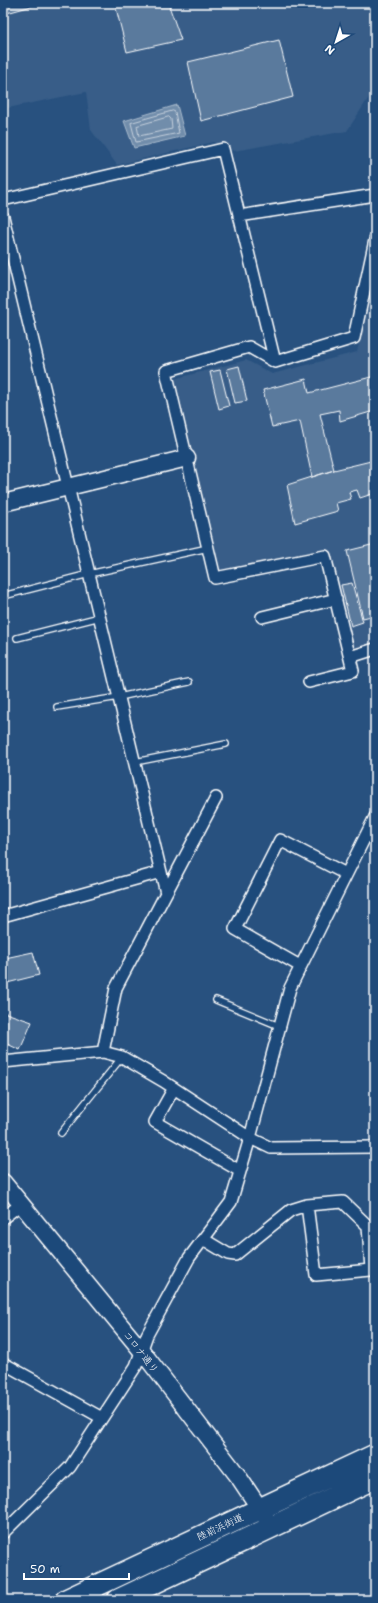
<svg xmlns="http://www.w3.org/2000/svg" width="378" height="1603" font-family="'Shantell Sans','Klee One',sans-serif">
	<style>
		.built { fill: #375d88 }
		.water { fill: #718dab; stroke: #aabbcd }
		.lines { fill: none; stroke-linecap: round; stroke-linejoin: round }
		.shore { stroke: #c6d1dd; stroke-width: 1 }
		.building { fill: #5a7a9d; stroke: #fff }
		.lane-casing { stroke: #fff; stroke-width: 8 }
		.street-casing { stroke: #fff; stroke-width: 14 }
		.secondary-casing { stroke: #fff; stroke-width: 19 }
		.highway-casing { stroke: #fff; stroke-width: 24 }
		.lane { stroke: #1f4a7a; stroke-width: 5.5 }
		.street { stroke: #1f4a7a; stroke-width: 11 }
		.secondary { stroke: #1f4a7a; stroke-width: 16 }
		.highway { stroke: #1f4a7a; stroke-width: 21 }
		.labels { text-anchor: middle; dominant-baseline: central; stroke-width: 3; stroke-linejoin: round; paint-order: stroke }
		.street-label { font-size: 10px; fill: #fff; stroke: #1f4a7a }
	</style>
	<rect width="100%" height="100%" fill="#28517f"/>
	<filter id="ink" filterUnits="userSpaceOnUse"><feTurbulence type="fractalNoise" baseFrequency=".025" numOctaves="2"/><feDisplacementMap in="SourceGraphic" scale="8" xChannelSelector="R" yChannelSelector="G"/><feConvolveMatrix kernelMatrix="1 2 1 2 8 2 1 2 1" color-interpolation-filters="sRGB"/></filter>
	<g filter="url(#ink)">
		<!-- built -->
		<path class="built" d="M3,3H375V88L347,131L234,151L213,142L117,165L91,130L86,92L3,109Z
			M375,273V647L359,650L351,645L329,550L219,574L174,379L246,360L272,374L357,352Z"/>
		<!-- water -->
		<path class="water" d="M177,105L185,136L134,148L124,121Z"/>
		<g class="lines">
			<!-- shore -->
			<path class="shore" d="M173,111L175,112L179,133L136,142L131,123Z
				M169,117L171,119L172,129L139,136L137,126Z"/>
		</g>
		<!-- building -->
		<path class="building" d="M3,3H43L3,14Z
			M119,3H168L181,40L127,52L115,4Z
			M279,40L293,97L201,121L188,62Z
			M239,366L247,401L235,403L227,369Z
			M220,370L229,406L219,409L210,372Z
			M375,376V402L373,403L374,411L340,421L339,410L320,414L334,470L312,477L300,421L272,427L263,390L306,379L309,393Z
			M375,460V493L360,498L357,490L349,492L351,499L336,503L338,511L295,523L287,485L334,470Z
			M375,544V615L363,618L347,551Z
			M352,583L363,622L351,626L341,585Z
			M3,948L5,958L33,952L39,975L3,984Z
			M3,1012L32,1022L20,1050L3,1042Z"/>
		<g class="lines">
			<defs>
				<path id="lane" d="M3,596L89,574L208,548
					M17,638L100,617
					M57,707L119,697L189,682
					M135,762L226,744
					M216,1000L279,1026
					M61,1133L122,1057"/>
				<path id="street" d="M3,200L223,149L275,362
					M239,216L375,195
					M3,217L166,893
					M262,617L336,599
					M350,657L375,649
					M309,682L353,671L325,556L215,578L166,371L249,347L275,362L354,338L375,240
					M3,916L161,872
					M300,966L235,929L280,840L346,874
					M103,1052L116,988L216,798
					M3,1062L103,1052L122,1057L163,1081L250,1138L271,1148L375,1147
					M174,1088L155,1122L240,1171
					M3,1218L21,1204
					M203,1239L228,1254L235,1255L291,1210L307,1205L343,1202L368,1226L371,1270L316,1275L307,1205
					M3,1363L102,1418
					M3,1533L70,1467L136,1366L147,1335L189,1258L231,1202L250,1138L290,988L375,817"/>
				<path id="secondary" d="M3,503L187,458
					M3,1182L141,1350L238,1476L266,1518"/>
				<path id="highway" d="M66,1600L375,1455
					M118,1600L375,1478"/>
			</defs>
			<!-- lane casing -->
			<use href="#lane" class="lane-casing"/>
			<!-- street casing -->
			<use href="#street" class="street-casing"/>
			<!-- secondary casing -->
			<use href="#secondary" class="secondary-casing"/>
			<!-- highway casing -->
			<use href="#highway" class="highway-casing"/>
			<!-- lane -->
			<use href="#lane" class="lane"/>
			<!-- street -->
			<use href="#street" class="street"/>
			<!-- secondary -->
			<use href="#secondary" class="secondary"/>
			<!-- highway -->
			<use href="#highway" class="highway"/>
		</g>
	</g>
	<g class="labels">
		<!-- street labels -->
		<g class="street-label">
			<text transform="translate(141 1352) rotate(52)">コロナ通り</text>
			<text transform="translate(220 1527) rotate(-25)">陸前浜街道</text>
		</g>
	</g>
	<!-- margin -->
	<rect width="378" height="1603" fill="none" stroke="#1f4a7a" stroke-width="16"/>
	<rect x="8" y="8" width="362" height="1587" fill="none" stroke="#fff" stroke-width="1.5" filter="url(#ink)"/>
	<!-- north arrow -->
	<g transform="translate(336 42) rotate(219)" stroke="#1f4a7a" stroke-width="3" paint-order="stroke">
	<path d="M0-3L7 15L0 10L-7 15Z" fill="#ffffff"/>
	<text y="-6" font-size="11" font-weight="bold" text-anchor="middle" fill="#ffffff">N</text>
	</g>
	<!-- scale -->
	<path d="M24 1573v6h105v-6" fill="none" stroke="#ffffff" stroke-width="2"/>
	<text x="30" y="1573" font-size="12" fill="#ffffff" stroke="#1f4a7a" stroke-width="3" paint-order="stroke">50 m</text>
</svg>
